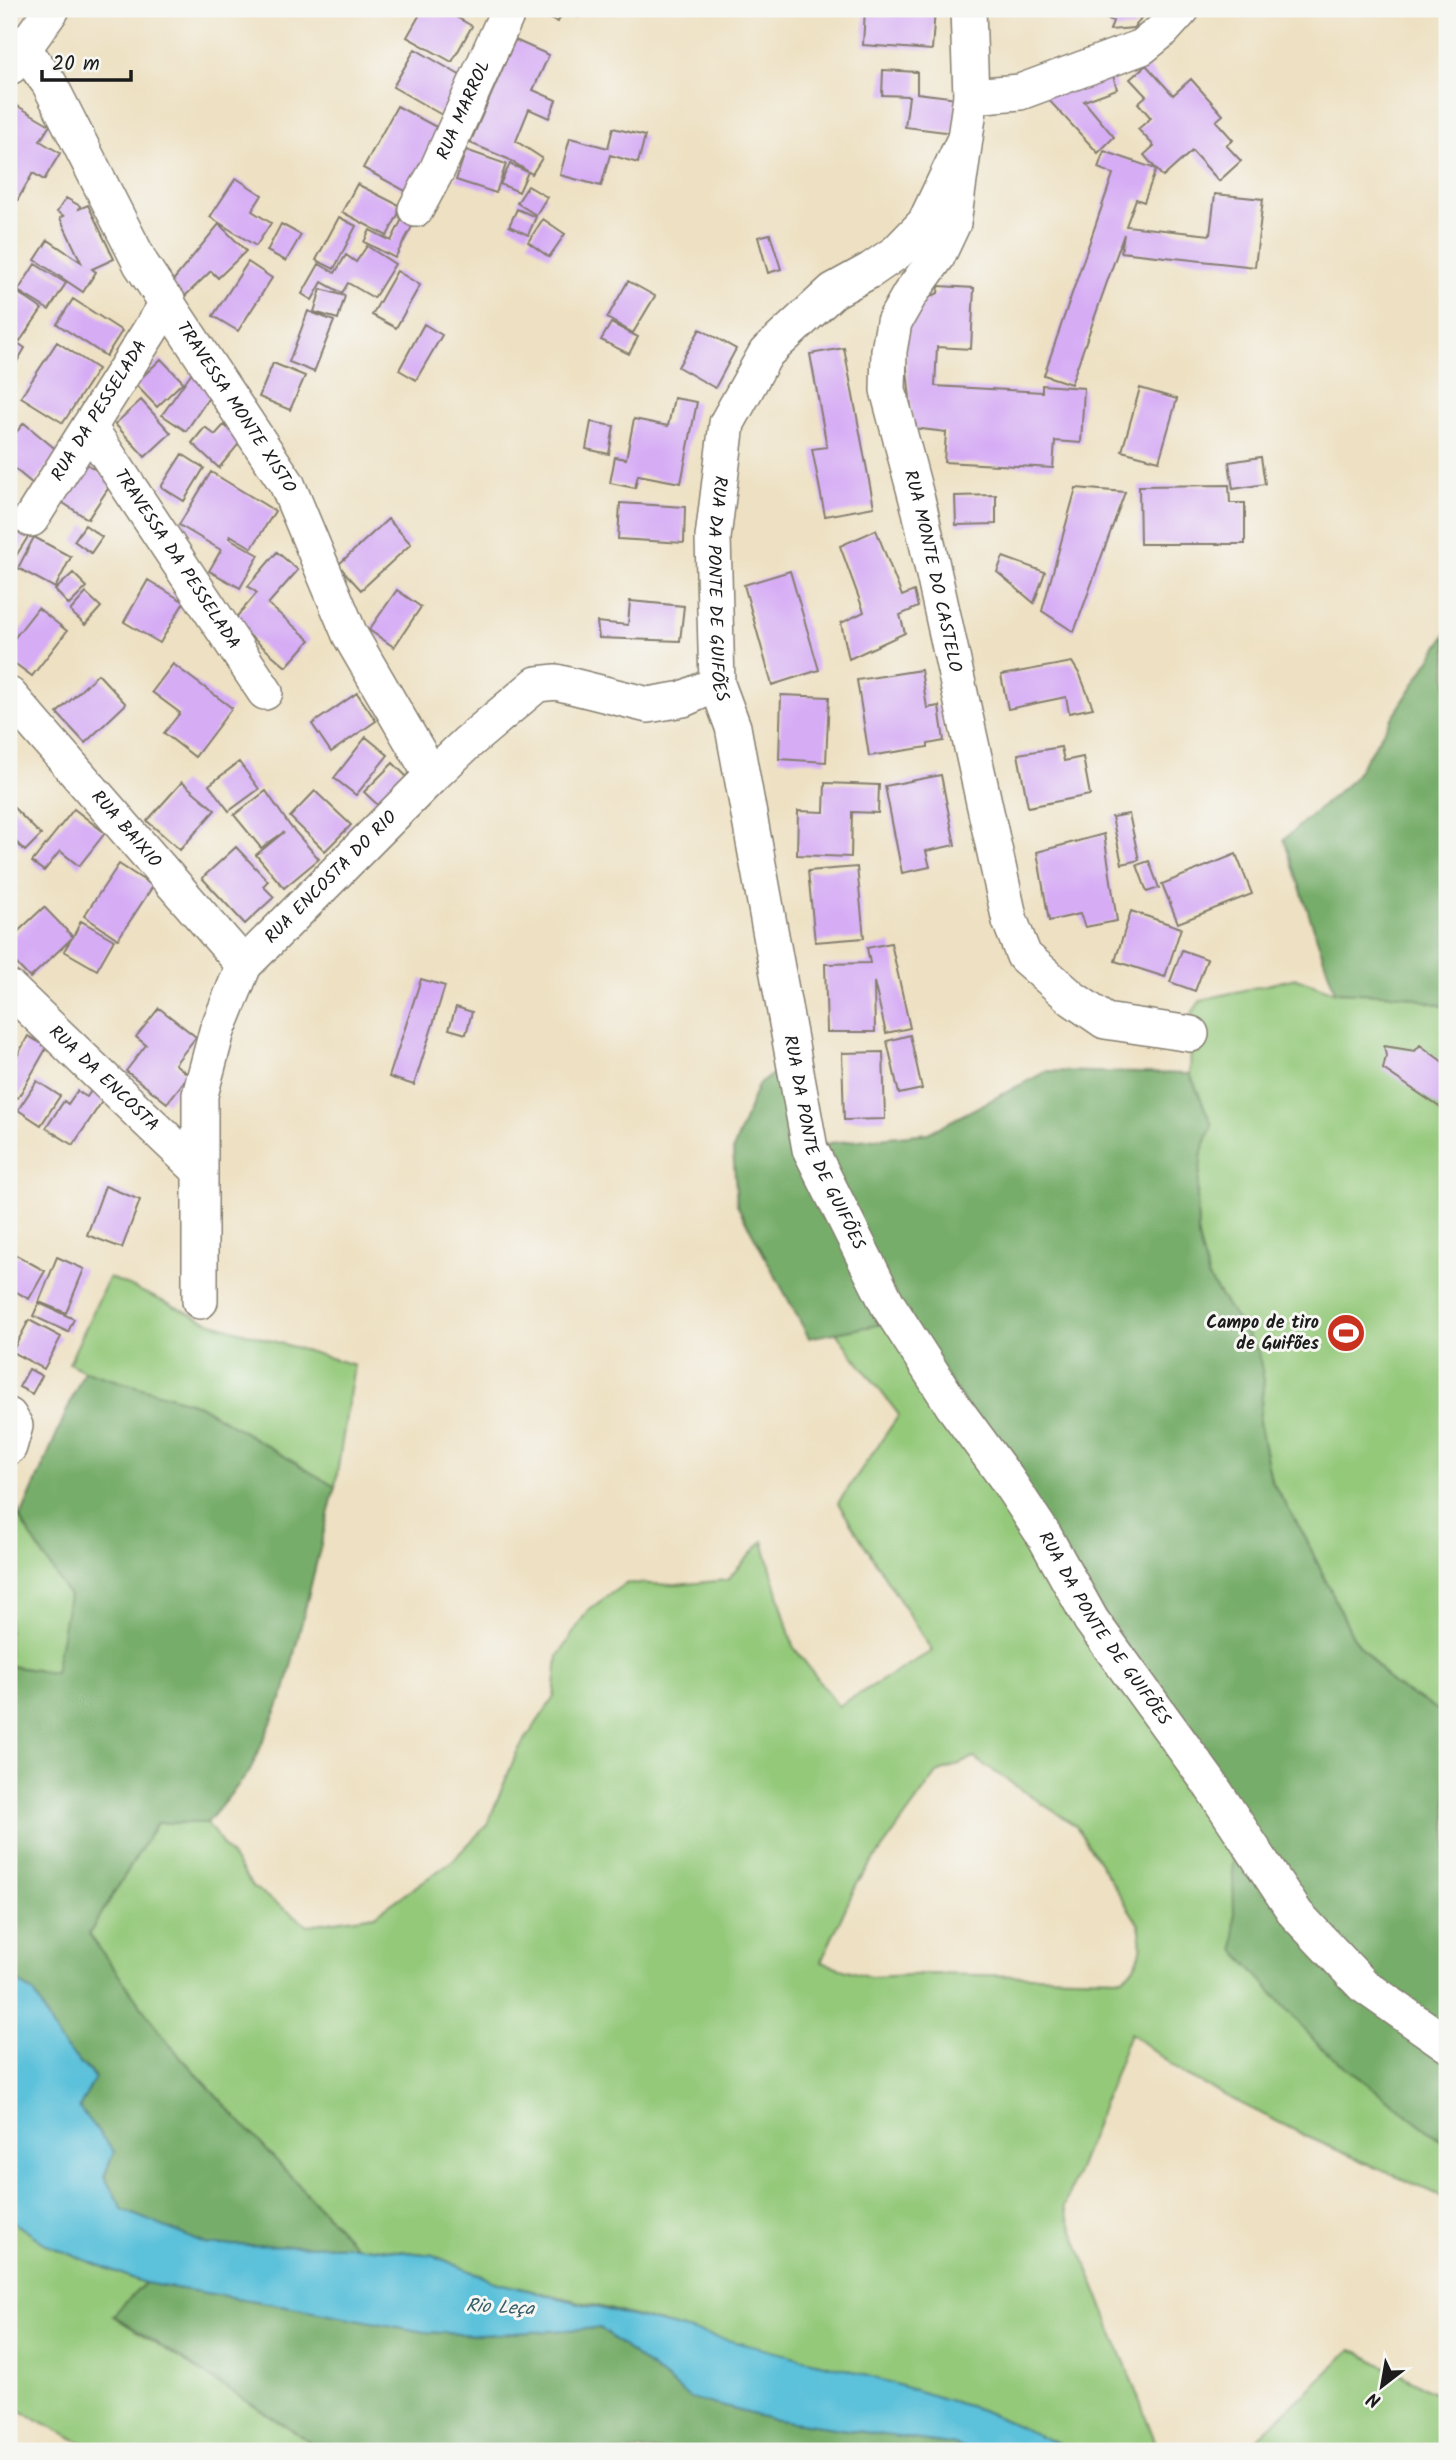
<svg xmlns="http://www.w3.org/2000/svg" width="1456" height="2460" font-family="Kalam,sans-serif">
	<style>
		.green { fill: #94c97a; stroke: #58724b; stroke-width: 2; fill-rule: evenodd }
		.forest { fill: #77ad6a; stroke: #4a6443; stroke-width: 2 }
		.water { fill: #5cc1da; stroke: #3c6e7b; stroke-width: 2 }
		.building { fill: #d6acf5 }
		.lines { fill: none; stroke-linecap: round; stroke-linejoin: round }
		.minor-casing { stroke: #857e70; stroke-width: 38 }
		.minor { stroke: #fff; stroke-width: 35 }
		.labels { text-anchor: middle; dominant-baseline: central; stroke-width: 6; stroke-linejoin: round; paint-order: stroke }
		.street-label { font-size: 18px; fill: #1c1c1c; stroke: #f6f6f2 }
		.poi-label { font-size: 18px; font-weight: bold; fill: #1c1c1c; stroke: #f6f6f2; text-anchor: end }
		.water-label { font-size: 19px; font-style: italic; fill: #365e68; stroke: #f6f6f2 }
	</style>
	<rect width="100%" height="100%" fill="#f6f6f2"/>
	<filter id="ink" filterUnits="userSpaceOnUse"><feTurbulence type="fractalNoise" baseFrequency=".0143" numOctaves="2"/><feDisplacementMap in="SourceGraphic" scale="14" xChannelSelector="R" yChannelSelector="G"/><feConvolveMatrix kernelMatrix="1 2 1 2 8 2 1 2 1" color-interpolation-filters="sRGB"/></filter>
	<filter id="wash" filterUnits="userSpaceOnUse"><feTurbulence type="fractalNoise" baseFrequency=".00686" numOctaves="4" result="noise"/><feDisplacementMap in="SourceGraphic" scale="28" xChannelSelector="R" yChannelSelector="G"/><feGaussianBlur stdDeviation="1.57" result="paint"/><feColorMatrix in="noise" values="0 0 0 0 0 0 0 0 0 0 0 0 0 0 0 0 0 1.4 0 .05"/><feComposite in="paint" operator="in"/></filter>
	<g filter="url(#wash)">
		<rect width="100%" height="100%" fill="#eee1c3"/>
		<!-- green -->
		<path class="green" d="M1296,978L1335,992L1402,995L1447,1007V1715L1392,1684L1353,1637L1305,1537L1271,1480L1259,1422L1264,1380L1232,1315L1209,1279L1198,1237L1197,1195L1202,1151L1212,1125L1190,1074L1192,1013L1201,1000Z
			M109,1277L209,1322L354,1365L335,1487L199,1405L84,1371L69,1363Z
			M908,1319L1231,1803L1320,2047L1447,2145V2199L1310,2138L1186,2076L1130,2033L1064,2207L1159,2451H1074L981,2410L598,2306L495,2282L433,2255L355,2246L169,2044L89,1934L157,1823H207L253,1887L308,1925L375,1915L452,1861L487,1825L517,1752L554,1697L558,1656L588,1610L626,1583L676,1585L727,1580L763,1541L793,1646L838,1706L932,1651L838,1503L899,1415L836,1333ZM974,1758L1076,1826L1139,1925C1145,1949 1141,1961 1123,1978L932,1974L870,1977L821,1962L856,1885L937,1773Z
			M12,1488L20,1519L69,1596L56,1673L9,1666V1489Z
			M9,2219L49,2246L145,2283L113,2316L324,2451H98L9,2405Z
			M1352,2349L1447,2399V2444L1435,2451H1244Z"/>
		<!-- forest -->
		<path class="forest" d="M1447,633V1007L1402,995L1335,992L1284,839L1352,780Z
			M794,1058L811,1149L830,1143L928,1133L1047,1071L1190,1074L1212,1125L1202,1152L1197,1195L1198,1237L1209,1279L1258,1351L1264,1380L1259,1422L1271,1480L1305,1537L1353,1637L1392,1684L1447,1715V2145L1320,2047L1235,1950L1231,1803L908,1319L809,1338L737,1205L733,1150L758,1085Z
			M84,1371L199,1405L335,1487L285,1691L250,1771L207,1823H157L89,1934L169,2044L355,2246L208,2245L123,2210L104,2176L114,2152L79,2108L95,2077L60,2042L35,1994L9,1975V1666L55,1673L69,1596L20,1519Z
			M145,2283L292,2307L425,2332L481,2335L600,2328L690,2398L771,2419L956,2445L968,2451H324L113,2315Z"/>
		<!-- water -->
		<path class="water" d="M9,1975L35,1994L60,2042L95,2078L79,2108L114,2152L104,2176L123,2210L208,2245L355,2246L433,2255L495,2282L848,2370L981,2410L1074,2451H968L956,2445L771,2419L690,2398L600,2328L481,2335L425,2332L292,2307L145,2283L49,2246L9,2219Z"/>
		<g id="blocks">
			<!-- building -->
			<path class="building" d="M423,9H447L446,11L472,26L452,62L407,37Z
				M527,9H581L578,17L563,10L558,22Z
				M865,9H935L932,50L863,45Z
				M1063,9H1147L1134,28L1110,30L1113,21L1088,12V15Z
				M515,40L549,55L533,90L556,100L549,118L529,109L516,141L542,158L532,174L508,159L470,143Z
				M415,49L463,77L442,115L393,87Z
				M1146,65L1173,95L1191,79L1223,115L1216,121L1233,140L1226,145L1241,161L1219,181L1192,151L1163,177L1144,155L1154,146L1138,129L1151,118L1138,103L1146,96L1130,79Z
				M1111,69L1117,89L1084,101L1114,137L1098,153L1044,95Z
				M883,70L917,72V93L958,98L953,133L905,127L909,96L882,95Z
				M9,101L50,125L40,141L60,153L44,180L33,173L9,215Z
				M397,106L440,129L407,192L363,168Z
				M613,128L645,136L638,163L610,155L601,186L560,175L570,138L608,148Z
				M466,150L506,164L496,193L456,180Z
				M1104,151L1156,169L1144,202L1136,199L1126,226L1210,235L1215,194L1263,199L1255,267L1121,252L1124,234L1071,384L1044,375L1113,174L1098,168Z
				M510,164L528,172L519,192L500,184Z
				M236,178L262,195L252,211L271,223L256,246L210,217Z
				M357,184L402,207L387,236L342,212Z
				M528,186L547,197L536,215L517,203Z
				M66,198L80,206L79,209L88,205L114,259L92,269L96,272L83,292L35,260L48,240L81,262L60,218L64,216L57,212Z
				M517,209L536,217L528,235L509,226Z
				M404,215L415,221L395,258L364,242L370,230L391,241Z
				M339,217L356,226L334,269L316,260Z
				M543,219L565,234L549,257L528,242Z
				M219,224L246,251L218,278L211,271L183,298L171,283Z
				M281,224L301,235L286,261L267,251Z
				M770,234L781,269L768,273L758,237Z
				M367,246L395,264L374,298L348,283L342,293L322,282L312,300L302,294L319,264L335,273L346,255L356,262Z
				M248,262L272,278L238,331L213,316Z
				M35,264L66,283L49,310L18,291Z
				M397,271L420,285L396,328L372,315Z
				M628,281L655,296L633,333L607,318Z
				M939,286L974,288L971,349L937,347L935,386L1042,392V385L1084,388L1081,443L1055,441L1053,468L944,462L946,432L913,428L903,331L920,302L938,293Z
				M321,289L345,296L338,319L314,312Z
				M17,292L42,309L20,341L9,333V305Z
				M73,299L122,331L106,356L57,324Z
				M308,311L334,321L314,372L289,362Z
				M611,323L638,337L629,354L601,340Z
				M424,324L442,335L416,380L399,370Z
				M700,329L736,349L715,388L678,367Z
				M9,337L25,348L9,375Z
				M57,342L98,369L63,423L21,397Z
				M844,348L874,507L825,516L812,449L827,447L810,354Z
				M161,359L183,382L157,407L135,384Z
				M273,363L305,376L290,410L259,397Z
				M192,372L216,387L186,431L162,415Z
				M1140,388L1177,399L1159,461L1122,451Z
				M674,398L697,402L681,483L638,475L635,488L610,483L615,457L626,459L634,419L668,426Z
				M141,400L171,433L145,457L115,424Z
				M591,422L614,426L609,454L586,449Z
				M24,423L59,452L33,484L9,464V433L13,436Z
				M224,425L242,440L219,468L192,443L205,427L215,435Z
				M182,454L204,468L184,501L161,487Z
				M1261,457L1265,484L1233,489L1229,462Z
				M85,463L113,481L88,519L60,501Z
				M211,472L275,511L252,548L230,535L229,538L259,555L240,588L209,571L221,550L179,525Z
				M1229,485L1230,503H1245V544H1140L1139,486Z
				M1076,488L1125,492L1074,632L1042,611Z
				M996,495V524L956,525L955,496Z
				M620,503L685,507L684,543L618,539Z
				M9,507L36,524L9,567Z
				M388,519L411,544L361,590L338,565Z
				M85,525L102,537L91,553L74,541Z
				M876,530L902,596L914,591L918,607L900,615L905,633L849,659L841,623L864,612L840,546Z
				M34,537L71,557L55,588L18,568Z
				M277,552L298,570L268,604L310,640L286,667L233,621L257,593L248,586Z
				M1003,557L1045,572L1034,603L997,572Z
				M790,571L819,670L772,685L744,585Z
				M73,573L87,587L69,605L55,590Z
				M148,580L184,602L160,643L124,622Z
				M397,590L421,607L394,647L369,630Z
				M86,593L101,607L85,625L70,611Z
				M630,601L684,606L680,641L599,638L597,622L628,625Z
				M38,608L67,631L32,676L9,659V645Z
				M1072,662L1080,675L1093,708L1069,713L1066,697L1008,709L1001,675Z
				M173,664L232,708L195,757L164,733L180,713L152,692Z
				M921,670L927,708L939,706L944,741L928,744V747L869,756L857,680Z
				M98,674L126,704L85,743L57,713Z
				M357,693L376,721L331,752L312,724Z
				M781,695L829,697L826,762L779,759Z
				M366,737L388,755L356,795L334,778Z
				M1061,747L1064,761L1083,757L1090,795L1028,807L1018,754Z
				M239,762L259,789L229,811L209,785Z
				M393,763L410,780L382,809L364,792Z
				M941,775L955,845L926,851L930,867L902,873L885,786Z
				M182,782L215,810L180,850L147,821Z
				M825,783L879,785L878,813L852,812L851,857L797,855L798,811L824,812Z
				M266,791L290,826L319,859L284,888L256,855L284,832L261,848L234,815Z
				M315,791L351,825L325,851L290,817Z
				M9,803L41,835L25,851L9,835Z
				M74,809L105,833L79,866L60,851L44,871L32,862Z
				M1129,814L1139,860L1122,864L1112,817Z
				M1104,834L1117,921L1085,927L1080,914L1049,921L1037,852Z
				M236,847L268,881L263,886L274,897L245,924L202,878Z
				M1236,854L1252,894L1178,923L1162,884Z
				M1149,861L1159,888L1147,892L1137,865Z
				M119,864L153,886L118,939L84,916Z
				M857,867L864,938L815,942L808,871Z
				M44,907L73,937L81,921L114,940L97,970L64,951L72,938L30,978L9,956V940Z
				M1131,911L1181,928L1165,977L1115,961Z
				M891,943L910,1028L886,1033L874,982L875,1032H827L825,964L870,963L867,948Z
				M1182,950L1207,959L1195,991L1170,982Z
				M421,979L445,986L414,1085L389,1077Z
				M456,1007L472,1012L466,1034L449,1029Z
				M159,1008L196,1037L175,1064L189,1075L167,1103L126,1071L146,1045L136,1037Z
				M910,1035L922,1089L899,1094L887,1041Z
				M28,1036L47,1047L18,1098L9,1093V1071Z
				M1420,1045L1447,1065V1112L1383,1069L1386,1056L1384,1046L1415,1051Z
				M883,1052L885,1119L844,1120L842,1053Z
				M37,1081L60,1096L41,1125L18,1110Z
				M96,1083L109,1091L73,1145L46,1128L64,1101L68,1104L77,1091L87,1097Z
				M105,1186L140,1200L122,1248L87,1235Z
				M16,1255L45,1271L29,1299L9,1288V1269Z
				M57,1257L84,1269L66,1313L39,1302Z
				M39,1303L74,1319L68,1332L33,1316Z
				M29,1320L61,1337L44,1369L12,1352Z
				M29,1369L42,1376L32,1394L19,1387Z"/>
		</g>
	</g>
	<g filter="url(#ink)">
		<use href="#blocks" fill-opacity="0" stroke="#857e70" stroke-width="2"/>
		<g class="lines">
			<defs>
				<g id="minor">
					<path id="s1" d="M968,9L971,96L953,223L937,257L910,294L894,322L889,351L888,390L920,511L1010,921L1024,956L1073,999L1105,1021L1191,1034"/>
					<path id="s2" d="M22,47L49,83L141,264L287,484L350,635L432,776"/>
					<path d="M11,66L52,9"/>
					<path d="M971,96L1020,92L1142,47L1163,30L1182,9"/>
					<path id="s3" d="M963,143L925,223L897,252L871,270L833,291L766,353L727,423L713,538L717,684L733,727L810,1149L888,1305L953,1406L1006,1478L1045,1537L1091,1620L1208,1781L1296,1914L1363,1985L1447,2044"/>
					<path id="s4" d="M416,209L437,170L509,9"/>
					<path id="s5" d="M89,427L265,692"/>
					<path id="s6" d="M31,519L168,302"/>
					<path id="s7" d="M9,695L244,965"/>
					<path id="s8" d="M9,988L199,1170"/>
					<path id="s9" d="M200,1301V1095L217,1031L244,965L432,776L467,743L537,684L556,682L648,705L683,699L717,684"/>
					<path d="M9,1416L15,1426L9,1447"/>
				</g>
			</defs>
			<!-- minor casing -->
			<use href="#minor" class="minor-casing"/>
			<!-- minor -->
			<use href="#minor" class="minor"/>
		</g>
	</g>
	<!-- icons -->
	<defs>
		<symbol id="stadium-disc" viewBox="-11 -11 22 22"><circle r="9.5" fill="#c8321e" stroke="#f6f6f2"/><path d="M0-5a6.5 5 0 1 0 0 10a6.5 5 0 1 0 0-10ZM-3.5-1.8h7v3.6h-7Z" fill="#fff"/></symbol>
	</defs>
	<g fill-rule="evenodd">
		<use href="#stadium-disc" x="1324" y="1311" width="44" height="44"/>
	</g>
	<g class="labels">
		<!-- street labels -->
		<g class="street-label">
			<text stroke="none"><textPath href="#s4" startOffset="110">RUA MARROL</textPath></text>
			<text stroke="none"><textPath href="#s2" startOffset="420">TRAVESSA MONTE XISTO</textPath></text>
			<text stroke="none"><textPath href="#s6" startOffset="128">RUA DA PESSELADA</textPath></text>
			<text stroke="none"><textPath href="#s5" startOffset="159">TRAVESSA DA PESSELADA</textPath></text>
			<text stroke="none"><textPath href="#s1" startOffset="586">RUA MONTE DO CASTELO</textPath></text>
			<text stroke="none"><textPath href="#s3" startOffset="542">RUA DA PONTE DE GUIFÕES</textPath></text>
			<text stroke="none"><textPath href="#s7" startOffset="178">RUA BAIXIO</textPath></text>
			<text stroke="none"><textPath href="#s9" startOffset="467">RUA ENCOSTA DO RIO</textPath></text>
			<text stroke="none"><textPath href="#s8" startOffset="131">RUA DA ENCOSTA</textPath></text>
			<text stroke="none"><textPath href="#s3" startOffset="1110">RUA DA PONTE DE GUIFÕES</textPath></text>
			<text stroke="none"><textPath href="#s3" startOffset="1676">RUA DA PONTE DE GUIFÕES</textPath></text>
		</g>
		<!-- poi labels -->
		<g class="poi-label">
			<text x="1319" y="1323">Campo de tiro<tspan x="1319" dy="21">de Guifões</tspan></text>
		</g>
		<!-- water labels -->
		<g class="water-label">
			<text transform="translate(500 2308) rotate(3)">Rio Leça</text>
		</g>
	</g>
	<!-- margin -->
	<rect width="1456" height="2460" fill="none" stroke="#f6f6f2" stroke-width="35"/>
	<!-- north arrow -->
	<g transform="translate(1382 2386) rotate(211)" stroke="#f6f6f2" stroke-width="5" paint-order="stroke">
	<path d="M0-5L12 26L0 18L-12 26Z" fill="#1c1c1c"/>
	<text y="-10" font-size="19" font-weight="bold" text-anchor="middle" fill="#1c1c1c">N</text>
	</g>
	<!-- scale -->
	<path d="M42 70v10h89v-10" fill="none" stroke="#1c1c1c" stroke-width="3.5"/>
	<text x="52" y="70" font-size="21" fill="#1c1c1c" stroke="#f6f6f2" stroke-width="5" paint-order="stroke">20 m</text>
</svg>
